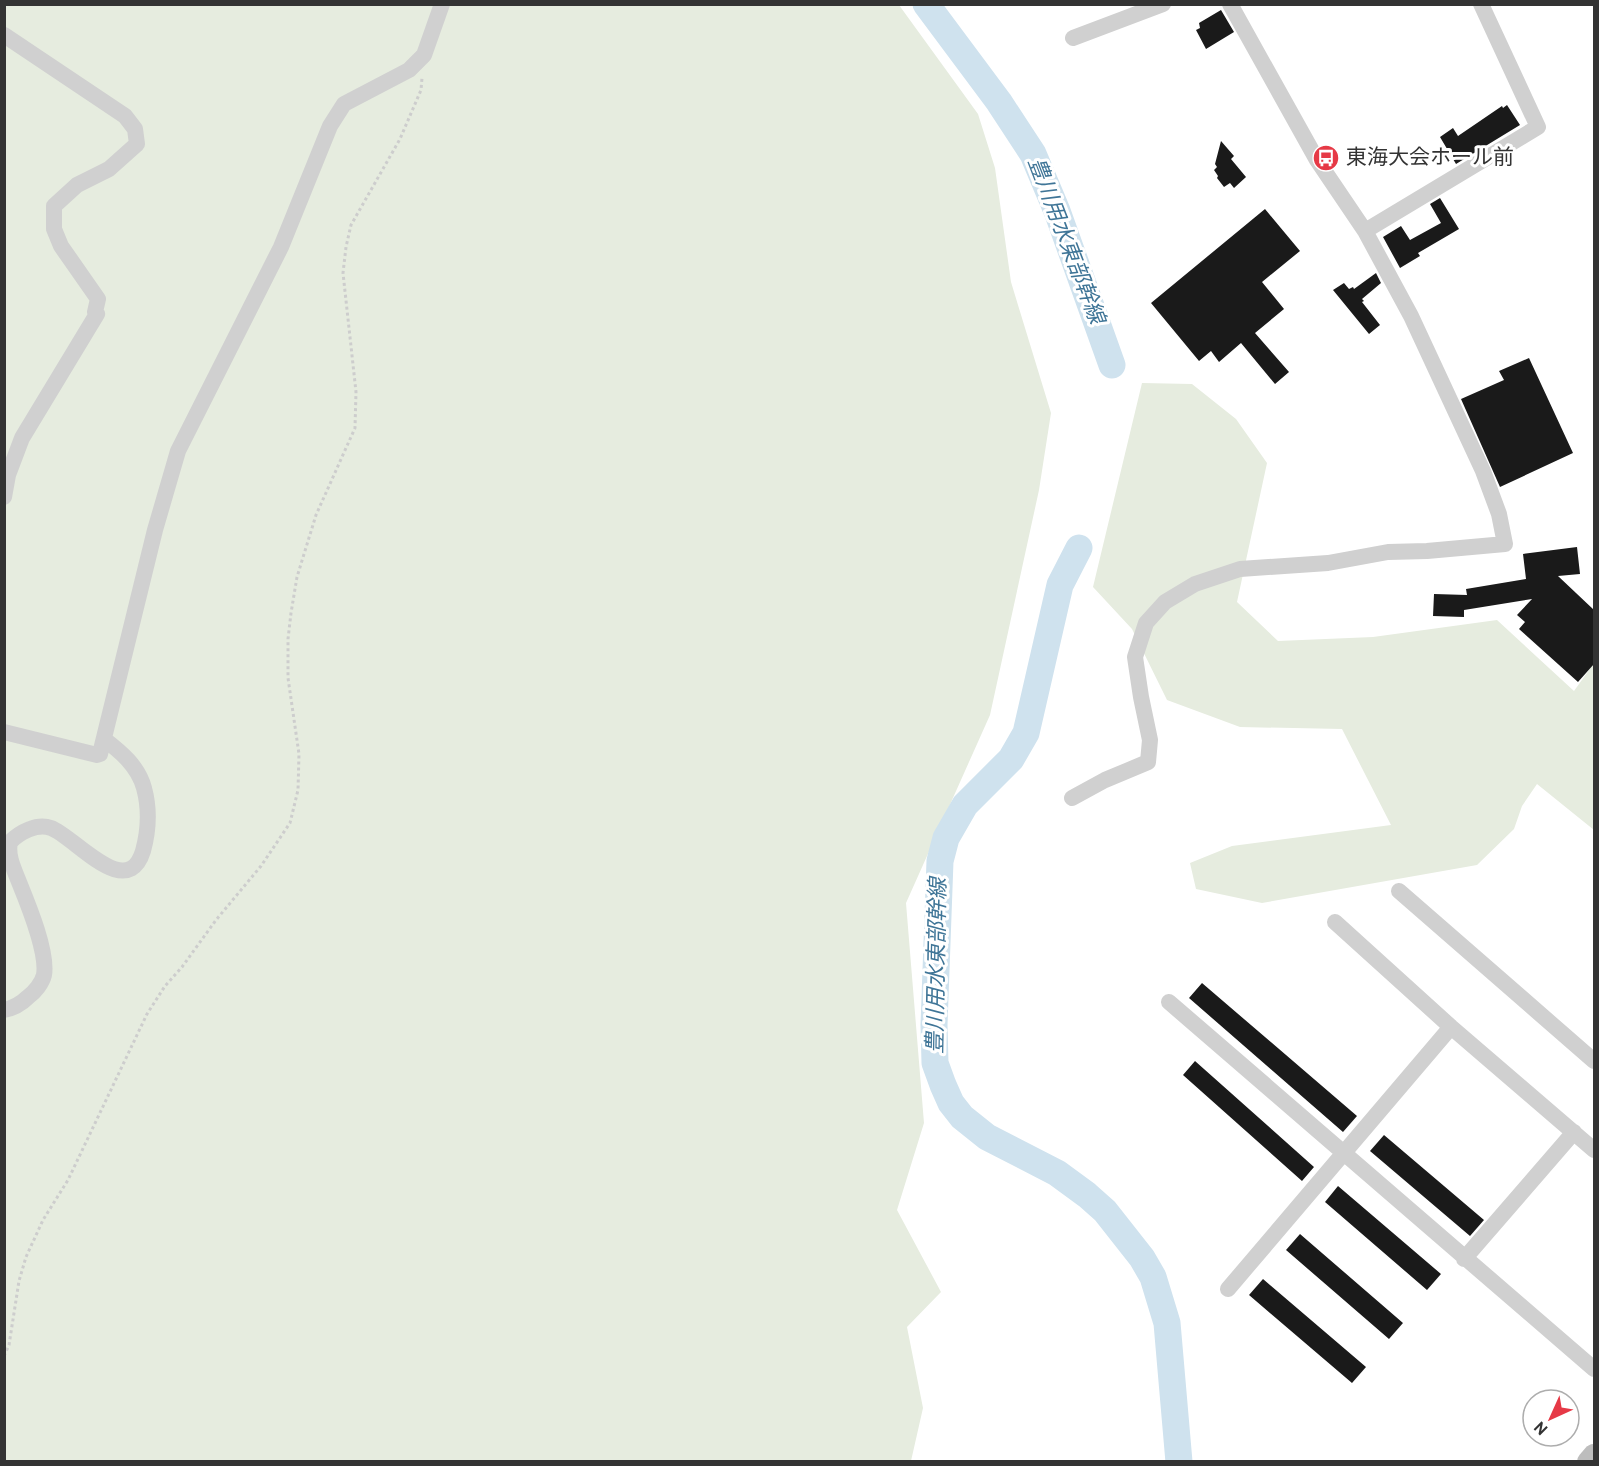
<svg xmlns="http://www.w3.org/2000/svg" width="1599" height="1466" font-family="Overpass,'Noto Sans JP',sans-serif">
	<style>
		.green { fill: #e6ecdf }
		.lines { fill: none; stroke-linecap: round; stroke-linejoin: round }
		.river { stroke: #cfe2ee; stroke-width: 27 }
		.building { fill: #1a1a1a }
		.path { stroke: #cdcdcd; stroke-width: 3; stroke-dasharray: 3 3; stroke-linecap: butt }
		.street { stroke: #d0d0d0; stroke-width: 16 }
		.secondary { stroke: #bdbdbd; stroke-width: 22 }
		.labels { text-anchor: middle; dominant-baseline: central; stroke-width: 6; stroke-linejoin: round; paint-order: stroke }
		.poi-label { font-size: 21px; fill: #333; stroke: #fff; text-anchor: start }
		.water-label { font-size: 22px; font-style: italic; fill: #3f7597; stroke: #fff }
	</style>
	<rect width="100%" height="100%" fill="#fff"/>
	<!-- green -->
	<path class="green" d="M5,5H899L978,114L995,168L1011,282L1051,413L1039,490L990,715L906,903L924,1123L897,1210L941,1292L907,1327L923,1408L911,1461L5,1462Z
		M1142,383L1192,384L1236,419L1267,463L1237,602L1278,641L1373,637L1497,620L1574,691L1594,663V830L1537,784L1522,806L1514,829L1477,865L1262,903L1196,889L1190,863L1232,846L1391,825L1342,729L1240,727L1167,700L1132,629L1093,587Z"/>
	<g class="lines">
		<!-- river -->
		<path class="river" d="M926,4L999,102L1033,154L1057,211L1112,365
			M1079,548L1060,585L1026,733L1011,759L965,805L946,838L940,861L934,1025L935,1063L943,1085L951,1103L962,1117L987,1137L1057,1173L1087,1195L1105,1211L1142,1258L1153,1277L1167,1323L1179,1462"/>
	</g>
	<!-- building -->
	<path class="building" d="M1221,10L1234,32L1206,49L1196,30L1200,28L1199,23Z
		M1507,105L1520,125L1456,164L1440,137L1453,128L1458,136L1502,106L1503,108Z
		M1221,141L1234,156L1231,159L1246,177L1234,188L1230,183L1224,187L1217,178L1218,176L1214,170L1217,167L1215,164Z
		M1440,198L1459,229L1418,253L1420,256L1400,268L1383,237L1401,226L1410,240L1441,223L1430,204Z
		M1265,209L1300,251L1262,282L1284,309L1255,333L1289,372L1275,384L1241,343L1219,362L1211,351L1199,361L1151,303Z
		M1376,273L1381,283L1362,299L1364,301L1362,302L1380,325L1369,334L1333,290L1344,283L1349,289L1353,287L1354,289Z
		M1529,358L1573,453L1500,487L1461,399L1504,380L1499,371Z
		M1577,547L1580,574L1558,576L1594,610V664L1578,682L1519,629L1525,622L1517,615L1532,599L1464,610V617L1433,616L1434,594L1467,595L1466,589L1526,579L1523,554Z
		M1202,983L1357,1116L1343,1132L1189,998Z
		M1195,1061L1314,1167L1302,1181L1183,1075Z
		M1384,1135L1484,1220L1470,1236L1370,1151Z
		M1338,1186L1441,1274L1427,1290L1325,1202Z
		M1300,1234L1403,1323L1389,1339L1286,1250Z
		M1263,1279L1366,1367L1352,1383L1249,1295Z"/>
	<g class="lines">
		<!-- path -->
		<path class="path" d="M4,1356L9,1345L19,1281L26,1257L43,1220L68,1180L147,1014L165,986L182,967L216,920L261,866L290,823L298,790L299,754L288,678V639L291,613L297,577L316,515L355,428L356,392L343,273L346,247L351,225L400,139L421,90L422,78"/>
		<!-- street -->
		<path class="street" d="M4,35L125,116L135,129L137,144L109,169L77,185L54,206V229L61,246L98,299L95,312L97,314L22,438L8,475L4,497
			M1073,38L1163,4
			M1365,231L1538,127L1481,4
			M4,732L97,755L100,754L155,530L178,451L281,247L330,126L344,104L409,70L424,55L442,4
			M1072,798L1105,780L1148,762L1150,740L1141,697L1135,657L1146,623L1165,602L1195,584L1240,569L1328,563L1388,552L1427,551L1505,544L1499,514L1483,471L1411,316L1365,231L1317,160L1230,4
			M1399,891L1594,1061
			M1335,922L1451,1027L1594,1150
			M1169,1002C1312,1124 1452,1248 1594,1369
			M4,1010C14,1008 21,1004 28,997C35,992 42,983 44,975C48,952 28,904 19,882C14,869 7,856 10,842C20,832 37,823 51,828C74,836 127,903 143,851C149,829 150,810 144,788C138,766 121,752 104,739
			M1464,1259L1574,1132
			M1228,1289L1451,1027"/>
		<!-- secondary -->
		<path class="secondary" d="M1588,1462L1594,1455"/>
	</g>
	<!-- icons -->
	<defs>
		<symbol id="bus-disc" viewBox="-11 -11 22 22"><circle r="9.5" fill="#e63946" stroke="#fff"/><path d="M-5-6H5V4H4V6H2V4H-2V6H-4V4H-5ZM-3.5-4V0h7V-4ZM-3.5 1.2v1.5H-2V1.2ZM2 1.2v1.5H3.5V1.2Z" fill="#fff"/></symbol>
	</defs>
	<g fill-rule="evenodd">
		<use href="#bus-disc" x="1311" y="143" width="30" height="30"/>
	</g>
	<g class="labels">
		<!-- poi labels -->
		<g class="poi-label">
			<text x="1346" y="158">東海大会ホール前</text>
		</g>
		<!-- water labels -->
		<g class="water-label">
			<text transform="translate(1065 241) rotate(69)">豊川用水東部幹線</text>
			<text transform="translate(938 966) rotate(-89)">豊川用水東部幹線</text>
		</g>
	</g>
	<!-- border -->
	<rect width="1599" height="1466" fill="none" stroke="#333333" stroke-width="12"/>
	<!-- north arrow -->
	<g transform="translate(1551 1418) rotate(225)"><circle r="28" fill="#ffffff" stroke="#adadad" stroke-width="1.5"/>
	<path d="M0-4.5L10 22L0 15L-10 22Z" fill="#e63946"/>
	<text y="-9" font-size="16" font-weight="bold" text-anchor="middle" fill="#333333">N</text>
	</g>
</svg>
